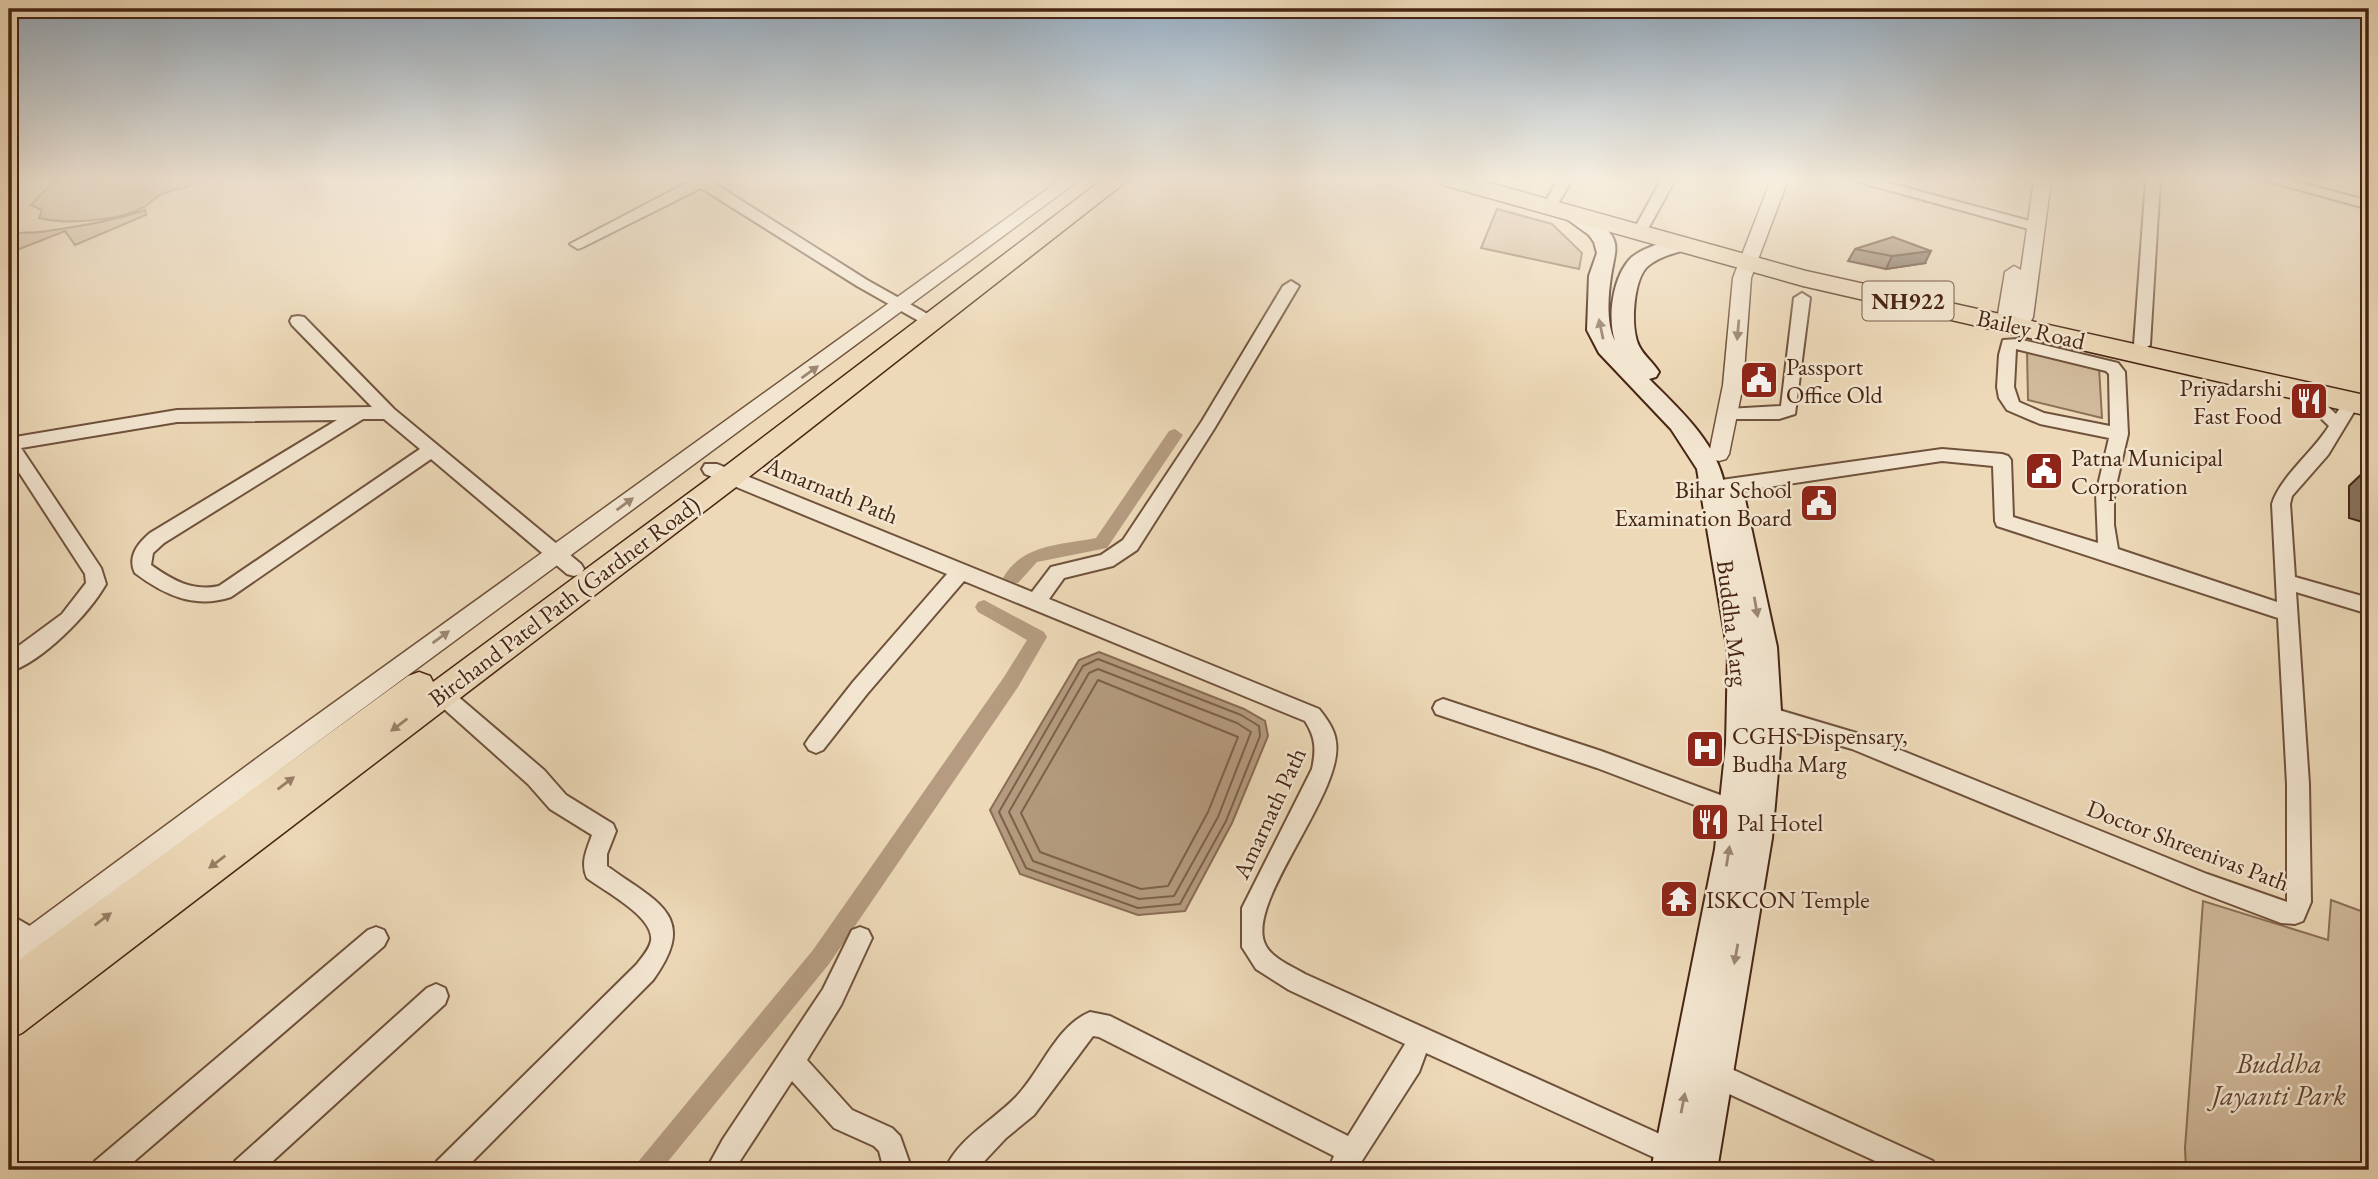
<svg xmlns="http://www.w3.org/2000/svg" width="2378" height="1179" font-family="'EB Garamond',serif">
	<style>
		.green { fill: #d1ba9c; stroke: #8c7058; stroke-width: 2 }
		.water { fill: #b59c80; stroke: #896c54; stroke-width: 2 }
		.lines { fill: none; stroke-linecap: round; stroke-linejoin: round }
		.shore { stroke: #7e604a; stroke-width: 2 }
		.canal { fill: #b59c80; fill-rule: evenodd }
		.minor-casing { stroke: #70523c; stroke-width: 4 }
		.tertiary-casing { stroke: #70523c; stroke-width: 3 }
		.secondary-casing { stroke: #472513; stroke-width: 4 }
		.primary-casing { stroke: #472513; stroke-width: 3 }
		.trunk-casing { stroke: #472513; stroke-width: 3 }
		.minor { fill: #f3e6d1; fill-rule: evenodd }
		.tertiary { fill: #f3e6d1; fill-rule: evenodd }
		.secondary { fill: #f3e6d1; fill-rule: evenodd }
		.primary { fill: #edd9b8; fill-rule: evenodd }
		.trunk { fill: #edd9b8; fill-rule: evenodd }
		.wall { fill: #87715a; stroke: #472513; stroke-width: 2 }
		.shaded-wall { fill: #6e5c4a; stroke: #472513; stroke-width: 2 }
		.building { fill: #9d8369; stroke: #472513; stroke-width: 2 }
		.oneway { fill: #9d8672 }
		.oneway2 { fill: #9a7f66 }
		.labels { text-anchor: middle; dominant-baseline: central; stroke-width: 5; stroke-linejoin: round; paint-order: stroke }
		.shield { fill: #f3e6d1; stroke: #7b5f4c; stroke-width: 2 }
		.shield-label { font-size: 23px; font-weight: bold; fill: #472513 }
		.street-label { font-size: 24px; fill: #472513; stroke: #f3e6d1 }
		.poi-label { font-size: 24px; fill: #472513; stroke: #f3e6d1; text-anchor: start }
		.near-park-label { font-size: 28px; font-style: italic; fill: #63432e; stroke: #f3e6d1 }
	</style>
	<rect width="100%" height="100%" fill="#edd9b8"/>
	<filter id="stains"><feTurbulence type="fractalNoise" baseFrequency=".00286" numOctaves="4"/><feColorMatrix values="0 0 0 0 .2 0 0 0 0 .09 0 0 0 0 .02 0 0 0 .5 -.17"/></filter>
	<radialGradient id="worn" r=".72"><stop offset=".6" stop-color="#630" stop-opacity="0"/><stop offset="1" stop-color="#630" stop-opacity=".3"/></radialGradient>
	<!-- green -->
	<path class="green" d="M55,180H201C185,190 175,188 160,195C154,198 152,202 147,205C123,221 66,225 39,218L42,210L31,205Z
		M1497,209L1552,224L1582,253L1579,269L1481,248Z
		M145,210L146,215L75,245L65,231L12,252L9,247V235C22,231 34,234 47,231C81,226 113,221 145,210Z
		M2027,351L2099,367L2102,418L2028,400Z
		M2331,900L2369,914V1170H2186L2185,1148L2203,901L2328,940Z"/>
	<!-- water -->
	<path class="water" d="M1099,652L1244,709L1265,721L1268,736L1232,823L1185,911L1138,915L1020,874L990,810L1079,660Z"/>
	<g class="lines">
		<!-- shore -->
		<path class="shore" d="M1098,659L1241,715L1259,726L1260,736L1226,821L1180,904L1138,908L1026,868L999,812L1083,666Z
			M1098,669L1237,723L1251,732L1218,817L1174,896L1139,899L1033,861L1009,812L1089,673Z
			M1098,680L1238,737L1208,812L1168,886L1141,889L1040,852L1021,813Z"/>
		<!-- canal -->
		<path class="canal" d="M1175,429L1183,435L1107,548L1037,562L1018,583H1006L1003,578C1022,544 1061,545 1096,538L1169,431Z
			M984,600L1044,632L1047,637L1018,687L829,964L661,1170H634L638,1162L813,950L1004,677L1027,640L978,612L975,607L978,602Z"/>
		<defs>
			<path id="minor" d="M692,180H709L867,280L940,321L938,325H926L857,286L701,188L583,247L578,249L570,244Z
				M1558,180H1572L1559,202H1549L1547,199Z
				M1661,180H1675L1649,227H1639L1637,224Z
				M1852,180H1877L2041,224L2043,227L2036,231Z
				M2146,180H2160L2150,345L2142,350L2134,345Z
				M2264,180H2290L2369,201V209Z
				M1291,281L1299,286L1214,429L1137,550L1113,566L1064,578L1049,599L1319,709C1327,719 1335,730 1336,742C1344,794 1242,905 1266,946C1273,959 1293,967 1305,974L1682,1144L1686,1153L1682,1162L1673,1166L1664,1162L1426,1053L1419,1072L1356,1170H1328L1334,1156L1099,1037L1093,1036L1034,1115L1006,1138L976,1170H945C957,1139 994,1120 1016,1097C1041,1071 1056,1026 1090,1012L1110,1016L1348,1136L1405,1044L1289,990L1256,969L1242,947V908L1312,769C1316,750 1316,738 1305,721L964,581L867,694L823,750L816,753L809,750L805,744L809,738L853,682L947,574L705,474L702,469L705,464H717L1032,592L1051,567L1101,555L1123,540L1202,421L1283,286Z
				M1802,293L1810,298L1795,414L1779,419H1721L1718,415L1721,411L1727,409L1781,406L1794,298Z
				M298,316L304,317L394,409L581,564L584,569L581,574L574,576L567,574L431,459L231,597C195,609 164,595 135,573C127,557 138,543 150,533L337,420L177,422L21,448L101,568L106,584C89,614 42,662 9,672V653L62,614L86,583L85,574L9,457V438L177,410L372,407L292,325L290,321L292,317ZM363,419H384L420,449L219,586C193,592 172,580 151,565L153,553L164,543Z
				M2018,339L2118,363L2125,372L2128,434L2114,494V525L2118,549L2277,602L2272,504C2280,477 2313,452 2329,426L2293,391L2301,385L2307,387L2336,414L2346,398H2358L2360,402L2328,455L2292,496L2290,504L2295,577L2369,598V614L2296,592L2309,784L2311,902L2303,921L2295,924L2281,923L2194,890L1852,749L1759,722L1752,719L1749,713L1752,707L1759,704L1863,735L2207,874L2287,902V784L2278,618L1997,526L1995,521L1993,466L1942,461L1714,495L1708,493L1705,488L1708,483L1714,481L1942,449L2002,454L2008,456L2011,460L2013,517L2098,543L2096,494L2109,438L2040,424L2007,410L1999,398L1997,387L1999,355L2003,340ZM2016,349L2106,371L2109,374L2110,426L2044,413L2019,402L2014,387Z
				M441,686L448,688L544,770L566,795L613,824L616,831L607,854V866C656,902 700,915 653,980L464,1170H433L437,1161L637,964C642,957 649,950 651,941C655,917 604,891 587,878C580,863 587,849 592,835L550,809L528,784L434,700L431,694L434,688Z
				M1443,699L1601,751L1742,803L1745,810L1742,817L1734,820L1597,768L1436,714L1433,708L1436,702Z
				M9,914L40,932L44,940L40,948L32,951L9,938Z
				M376,927L384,930L388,938L384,946L124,1170H91L95,1161L368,930Z
				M860,927L868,930L872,938L841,1005L807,1060L852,1110L892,1128L900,1136L912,1170H884L879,1151L874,1146L834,1128L792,1081L734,1170H706L723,1139L823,989L852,930Z
				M436,984L445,988L448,996L445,1004L263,1170H231L235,1161L427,988Z
				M1714,1061L1933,1161L1937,1170H1895L1705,1083L1701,1074L1705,1065Z"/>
			<path id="tertiary" d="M1060,180H1079L281,769L19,967L9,971V941L264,753Z
				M1771,180H1788L1751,278L1743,385L1729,454L1726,459L1719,461L1712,459L1709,454L1723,385L1733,278Z
				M2034,180H2051L2033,317L2031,321H2017L2015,317L2007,320L2000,318L1998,314L2005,272L2014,266L2021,270Z"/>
			<path id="secondary" d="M1570,208C1579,210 1586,215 1594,220C1624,239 1615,249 1611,276C1608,296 1606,324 1615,341C1607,317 1613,275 1632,257C1641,250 1652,246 1662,243C1672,241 1680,238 1689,241L1692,245L1689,249C1675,253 1660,256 1648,266C1633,279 1630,328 1639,346C1644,356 1653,362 1659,372L1656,377L1649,379C1678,408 1716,442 1724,483L1731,481L1740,484L1743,490L1777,647L1782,727L1772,838L1717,1170H1651L1715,849L1726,744L1728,653L1697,469L1671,429L1599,353L1587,330L1589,276L1597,253L1594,242L1589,235L1560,214L1563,210Z"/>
			<path id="primary" d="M1102,180H1128L740,484L22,1033L9,1039V967L408,676L419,672L430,676L433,682L720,470Z"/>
			<path id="trunk" d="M1440,180H1479L1806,271L2369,396V416L1803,286L1443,185Z"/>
		</defs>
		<!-- minor casing -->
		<use href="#minor" class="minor-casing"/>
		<!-- tertiary casing -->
		<use href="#tertiary" class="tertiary-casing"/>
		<!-- secondary casing -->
		<use href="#secondary" class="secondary-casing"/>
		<!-- primary casing -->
		<use href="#primary" class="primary-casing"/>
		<!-- trunk casing -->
		<use href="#trunk" class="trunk-casing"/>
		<!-- minor -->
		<use href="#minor" class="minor"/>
		<!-- tertiary -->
		<use href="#tertiary" class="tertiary"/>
		<!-- secondary -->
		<use href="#secondary" class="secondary"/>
		<!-- primary -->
		<use href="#primary" class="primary"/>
		<!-- trunk -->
		<use href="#trunk" class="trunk"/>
	</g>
	<!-- wall -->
	<path class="wall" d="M1893,237L1925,263L1886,269L1848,261L1855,249Z
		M2369,420V452L2365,451L2362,427Z
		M2369,467V524L2349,518V486Z
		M2369,1090V1159L2366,1095Z"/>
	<!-- shaded-wall -->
	<path class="shaded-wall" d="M1931,251L1925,263L1886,269L1892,256Z"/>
	<!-- building -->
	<path class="building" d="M1893,237L1931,251L1892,256L1855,249Z
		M2369,467V507L2362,505V473Z"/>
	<!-- one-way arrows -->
	<defs><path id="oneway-solid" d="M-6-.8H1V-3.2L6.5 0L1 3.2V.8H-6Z" transform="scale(1.75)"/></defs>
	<g class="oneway">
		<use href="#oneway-solid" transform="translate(1601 329) rotate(-102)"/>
		<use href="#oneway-solid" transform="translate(1738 330) rotate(95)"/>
		<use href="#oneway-solid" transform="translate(810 372) rotate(-36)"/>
		<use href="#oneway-solid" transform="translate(625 504) rotate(-36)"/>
		<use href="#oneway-solid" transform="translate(1756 607) rotate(80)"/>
		<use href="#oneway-solid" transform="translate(441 637) rotate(-36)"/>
		<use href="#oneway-solid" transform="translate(1728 856) rotate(-81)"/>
		<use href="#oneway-solid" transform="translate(1736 954) rotate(100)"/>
		<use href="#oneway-solid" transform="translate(1683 1103) rotate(-79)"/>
	</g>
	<g class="oneway2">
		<use href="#oneway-solid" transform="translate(399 725) rotate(143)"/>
		<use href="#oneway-solid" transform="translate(286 783) rotate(-37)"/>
		<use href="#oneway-solid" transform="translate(217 862) rotate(143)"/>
		<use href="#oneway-solid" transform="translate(103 919) rotate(-37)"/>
	</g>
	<!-- sky -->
	<linearGradient id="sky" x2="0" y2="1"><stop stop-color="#93aabe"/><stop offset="0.52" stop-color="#f7eedf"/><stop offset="1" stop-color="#f7eedf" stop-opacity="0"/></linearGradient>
	<rect width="2378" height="345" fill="url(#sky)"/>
	<!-- icons -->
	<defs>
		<symbol id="civic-square" viewBox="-11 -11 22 22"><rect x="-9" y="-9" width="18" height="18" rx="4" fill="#8f2418" stroke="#f3e6d1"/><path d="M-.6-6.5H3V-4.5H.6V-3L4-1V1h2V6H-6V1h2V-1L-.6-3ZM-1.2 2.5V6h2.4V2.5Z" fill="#fff"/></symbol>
		<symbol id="restaurant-square" viewBox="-11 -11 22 22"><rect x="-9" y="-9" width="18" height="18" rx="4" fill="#8f2418" stroke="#f3e6d1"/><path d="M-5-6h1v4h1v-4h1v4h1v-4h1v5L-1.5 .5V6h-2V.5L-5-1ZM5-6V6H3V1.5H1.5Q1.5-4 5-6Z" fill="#fff"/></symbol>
		<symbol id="hospital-square" viewBox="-11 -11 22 22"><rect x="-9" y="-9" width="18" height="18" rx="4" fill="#8f2418" stroke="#f3e6d1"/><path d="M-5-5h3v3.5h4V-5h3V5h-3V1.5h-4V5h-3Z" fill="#fff"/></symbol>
		<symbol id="temple-square" viewBox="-11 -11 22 22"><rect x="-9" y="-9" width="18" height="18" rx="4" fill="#8f2418" stroke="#f3e6d1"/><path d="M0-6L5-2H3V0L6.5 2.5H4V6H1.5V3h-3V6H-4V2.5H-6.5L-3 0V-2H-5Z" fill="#fff"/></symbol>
	</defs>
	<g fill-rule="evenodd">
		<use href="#civic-square" x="1737" y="358" width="44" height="44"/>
		<use href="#restaurant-square" x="2287" y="379" width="44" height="44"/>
		<use href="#civic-square" x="2022" y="449" width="44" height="44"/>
		<use href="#civic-square" x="1797" y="481" width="44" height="44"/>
		<use href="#hospital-square" x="1683" y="727" width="44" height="44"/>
		<use href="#restaurant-square" x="1688" y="800" width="44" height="44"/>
		<use href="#temple-square" x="1657" y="877" width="44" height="44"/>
	</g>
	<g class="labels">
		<!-- shield labels -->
		<rect class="shield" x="1862.5" y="281.5" width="91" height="39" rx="5"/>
		<g class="shield-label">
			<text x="1908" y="301">NH922</text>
		</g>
		<!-- street labels -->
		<g class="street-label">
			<text transform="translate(2031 329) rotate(13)">Bailey Road</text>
			<text transform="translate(832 490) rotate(22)">Amarnath Path</text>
			<text transform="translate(564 601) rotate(-37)">Birchand Patel Path (Gardner Road)</text>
			<text transform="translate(1733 623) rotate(83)">Buddha Marg</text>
			<text transform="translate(1269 813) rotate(-65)">Amarnath Path</text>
			<text transform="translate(2188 845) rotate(21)">Doctor Shreenivas Path</text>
		</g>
		<!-- poi labels -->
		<g class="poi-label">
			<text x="1786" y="366">Passport<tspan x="1786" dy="28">Office Old</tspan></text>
			<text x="2282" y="387" text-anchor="end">Priyadarshi<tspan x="2282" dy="28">Fast Food</tspan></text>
			<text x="2071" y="457">Patna Municipal<tspan x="2071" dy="28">Corporation</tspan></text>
			<text x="1792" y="489" text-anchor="end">Bihar School<tspan x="1792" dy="28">Examination Board</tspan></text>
			<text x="1732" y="735">CGHS Dispensary,<tspan x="1732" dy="28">Budha Marg</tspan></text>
			<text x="1737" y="822">Pal Hotel</text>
			<text x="1706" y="899">ISKCON Temple</text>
		</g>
		<!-- near-park labels -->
		<g class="near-park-label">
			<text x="2279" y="1063">Buddha<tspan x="2279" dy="32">Jayanti Park</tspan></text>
		</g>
	</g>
	<!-- margin -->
	<rect width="2378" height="1179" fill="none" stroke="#edd9b8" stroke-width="35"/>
	<rect x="10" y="10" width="2357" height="1158" fill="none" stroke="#472513" stroke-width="3.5"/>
	<rect x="18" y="18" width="2343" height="1144" fill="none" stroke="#472513" stroke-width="2"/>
	<rect width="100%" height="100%" filter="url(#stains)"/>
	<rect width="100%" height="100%" fill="url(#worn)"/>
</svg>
